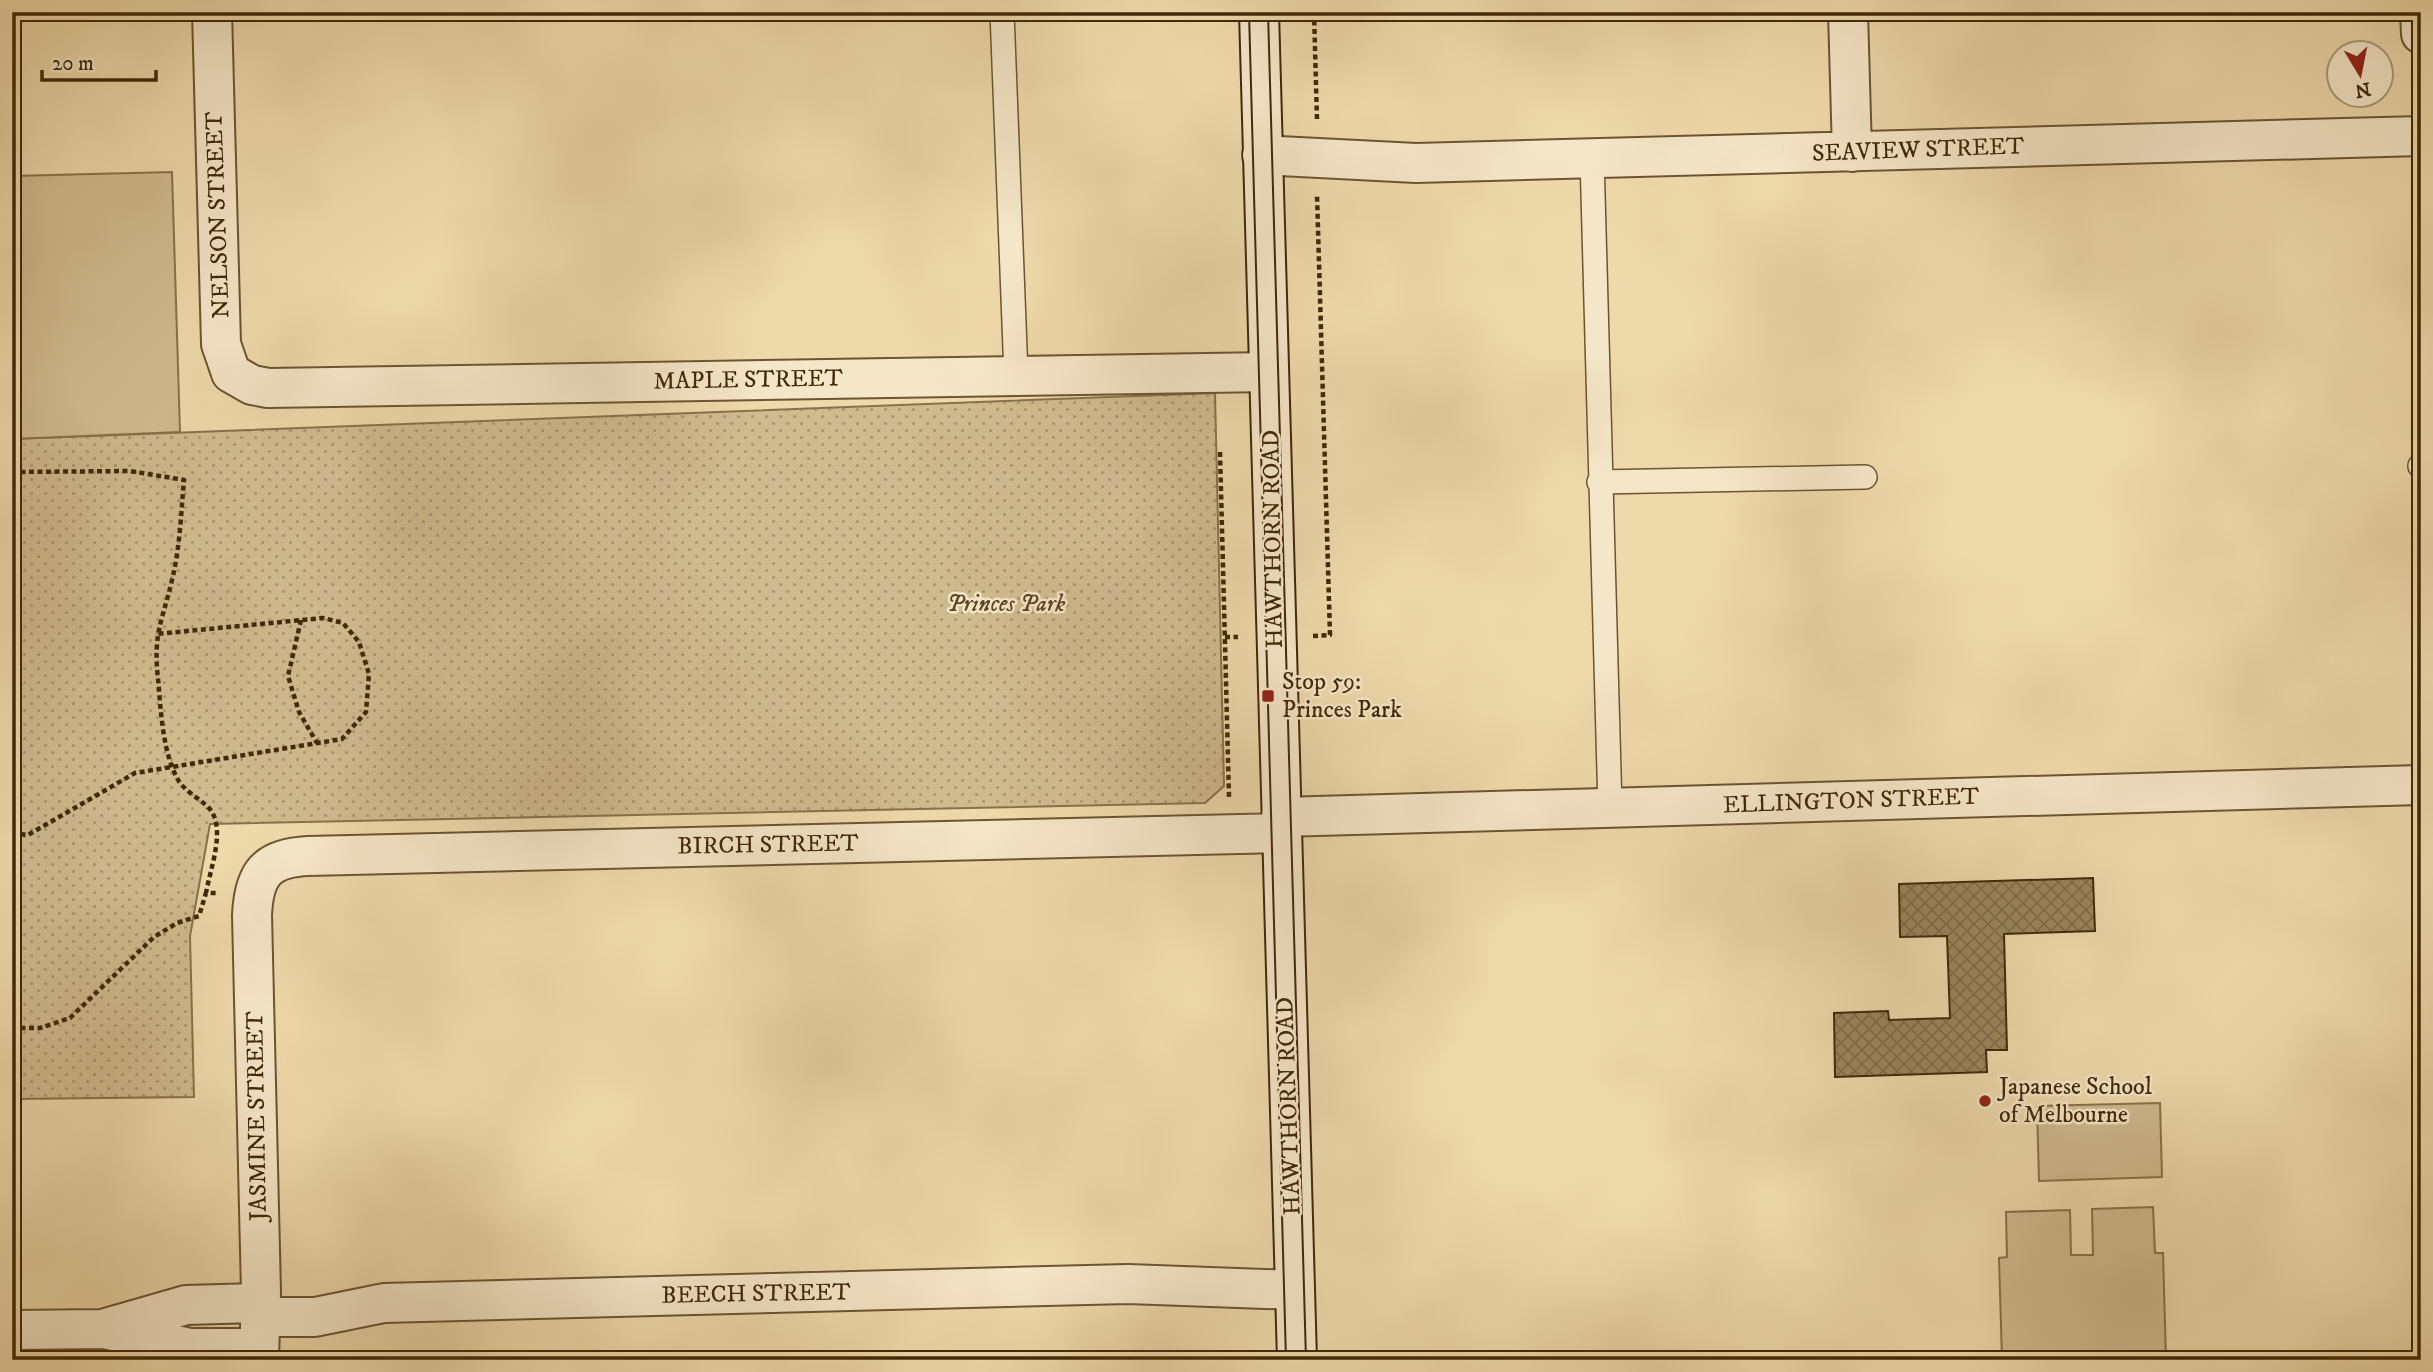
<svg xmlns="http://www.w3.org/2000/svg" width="2433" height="1372" font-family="'IM FELL DW Pica',serif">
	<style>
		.green { fill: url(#green-dots); stroke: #88724b; stroke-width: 2 }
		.pitch { fill: #d0bb8f; stroke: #88724b; stroke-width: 2 }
		.building { fill: url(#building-cross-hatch); stroke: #402907; stroke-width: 2 }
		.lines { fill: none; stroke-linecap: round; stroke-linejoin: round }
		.service-casing { stroke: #6c5530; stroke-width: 26 }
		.minor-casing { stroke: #6c5530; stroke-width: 42 }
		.secondary-casing { stroke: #402907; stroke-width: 42 }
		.path { stroke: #402907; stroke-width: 4.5; stroke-dasharray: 5 3.5; stroke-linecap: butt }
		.service { stroke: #f4e6c8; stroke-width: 23 }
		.minor { stroke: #f4e6c8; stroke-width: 38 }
		.secondary { stroke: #f4e6c8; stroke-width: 38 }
		.tram { stroke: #402907; stroke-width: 2 }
		.poi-dot { fill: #8f2418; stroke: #f4e6c8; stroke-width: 2.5 }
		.labels { text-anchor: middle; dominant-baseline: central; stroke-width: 5; stroke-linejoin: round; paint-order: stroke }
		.street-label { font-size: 24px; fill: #402907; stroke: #f4e6c8 }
		.park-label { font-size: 24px; font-style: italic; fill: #5d4622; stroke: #f4e6c8 }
		.poi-label { font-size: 24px; fill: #402907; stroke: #f4e6c8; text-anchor: start }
	</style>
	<defs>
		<pattern id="green-dots" width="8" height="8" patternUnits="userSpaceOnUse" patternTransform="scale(1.75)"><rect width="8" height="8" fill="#d0bb8f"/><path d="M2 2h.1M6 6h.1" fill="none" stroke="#aa9873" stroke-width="1.8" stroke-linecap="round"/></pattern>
		<pattern id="building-cross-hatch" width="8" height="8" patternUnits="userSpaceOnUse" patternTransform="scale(1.75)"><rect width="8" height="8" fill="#9a855c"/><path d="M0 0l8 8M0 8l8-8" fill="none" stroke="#7f6d4a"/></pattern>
	</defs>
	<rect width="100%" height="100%" fill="#eed9ab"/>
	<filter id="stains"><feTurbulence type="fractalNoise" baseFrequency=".00286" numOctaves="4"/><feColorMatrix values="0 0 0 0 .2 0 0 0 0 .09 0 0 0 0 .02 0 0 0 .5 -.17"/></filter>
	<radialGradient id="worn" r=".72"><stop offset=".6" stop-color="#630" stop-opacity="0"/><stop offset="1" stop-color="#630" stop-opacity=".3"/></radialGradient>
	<!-- green -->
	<path class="green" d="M1215,393L1224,786L1205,803L210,824L190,936L194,1097L12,1099V439Z"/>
	<!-- pitch -->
	<path class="pitch" d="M172,172L180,432L12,439V176Z
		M2160,1103L2162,1177L2039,1181L2037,1106Z
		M2153,1207L2155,1253H2163L2166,1360H2002L1999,1258L2007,1257L2006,1212L2070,1210L2071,1255H2093L2092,1209Z"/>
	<!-- building -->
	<path class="building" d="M2093,878L2095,931L2004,934L2007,1050H1986L1987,1072L1835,1077L1834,1013L1888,1011L1889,1020L1950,1018L1947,936L1900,937L1899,884Z"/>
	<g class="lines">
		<defs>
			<path id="service" d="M1002,12L1016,375
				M1592,158L1610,808
				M2420,466L2421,465
				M1599,482L1865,477"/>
			<path id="minor" d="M212,12L221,344L231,373L252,385L268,388L1269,372
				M1848,12L1852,152
				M2420,12L2421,34
				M1262,155L1416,163L2421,136
				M1281,817L2421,785
				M260,1317H315L384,1303L1128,1284L1295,1290
				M106,1328L186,1305L260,1303
				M12,1330L104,1329L190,1348H259
				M259,1360L261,1292L252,915C254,874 266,858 308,856L1281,833"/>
			<path id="secondary" d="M1259,12L1297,1360"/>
		</defs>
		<!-- service casing -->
		<use href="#service" class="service-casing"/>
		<!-- minor casing -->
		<use href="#minor" class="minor-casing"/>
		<!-- secondary casing -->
		<use href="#secondary" class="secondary-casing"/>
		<!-- path -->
		<path class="path" d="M1314,12L1317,120
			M1220,452L1229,797
			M12,472L130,471L184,480C181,513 180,548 172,580C162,623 153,632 158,679C161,710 162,749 177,778C183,790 197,797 207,806C228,825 210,869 206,893
			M301,620L288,676L299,712L317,743
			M1313,636L1330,635L1317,195
			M1225,637H1238
			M12,833L28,835L135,773L342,739L366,712L369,674L359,642L343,623L323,618L156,634
			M12,1028H40L70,1018L154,937L177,923L199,916L206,893H216"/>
		<!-- service -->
		<use href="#service" class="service"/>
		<!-- minor -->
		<use href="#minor" class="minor"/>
		<!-- secondary -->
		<use href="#secondary" class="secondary"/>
		<!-- tram -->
		<path class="tram" d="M1249,12L1286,1360
			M1268,12L1306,1360"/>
	</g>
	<!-- markers -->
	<g class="poi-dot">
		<rect x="1261" y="689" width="14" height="14" rx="3.5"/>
		<circle cx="1985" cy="1101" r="7"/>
	</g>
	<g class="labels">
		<!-- street labels -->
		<g class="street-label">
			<text transform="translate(1918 150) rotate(-2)">SEAVIEW STREET</text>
			<text transform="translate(218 215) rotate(-92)">NELSON STREET</text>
			<text transform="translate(748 380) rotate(-1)">MAPLE STREET</text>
			<text transform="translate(1273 539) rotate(-91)">HAWTHORN ROAD</text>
			<text transform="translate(1851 801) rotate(-2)">ELLINGTON STREET</text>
			<text transform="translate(768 845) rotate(-1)">BIRCH STREET</text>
			<text transform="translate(1289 1106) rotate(-92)">HAWTHORN ROAD</text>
			<text transform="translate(257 1116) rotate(-91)">JASMINE STREET</text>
			<text transform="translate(756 1294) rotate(-1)">BEECH STREET</text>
		</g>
		<!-- park labels -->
		<g class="park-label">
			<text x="1006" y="604">Princes Park</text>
		</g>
		<!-- poi labels -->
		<g class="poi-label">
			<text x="1282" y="682">Stop 59:<tspan x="1282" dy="28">Princes Park</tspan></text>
			<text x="1999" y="1087">Japanese School<tspan x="1999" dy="28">of Melbourne</tspan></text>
		</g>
	</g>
	<!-- margin -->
	<rect width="2433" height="1372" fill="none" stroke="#eed9ab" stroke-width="42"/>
	<rect x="14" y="14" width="2405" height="1344" fill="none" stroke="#402907" stroke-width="3.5"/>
	<rect x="21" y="21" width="2391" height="1330" fill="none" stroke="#402907" stroke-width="2"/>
	<!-- north arrow -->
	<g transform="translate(2360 74) rotate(170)"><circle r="33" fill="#f4e6c8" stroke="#ac9a7b" stroke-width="2"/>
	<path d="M0-5L12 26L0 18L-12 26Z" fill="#8f2418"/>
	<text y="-10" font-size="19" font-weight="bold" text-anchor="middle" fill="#402907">N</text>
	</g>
	<!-- scale -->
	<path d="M42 70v10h114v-10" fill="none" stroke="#402907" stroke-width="3.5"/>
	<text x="52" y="70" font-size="21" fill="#402907" stroke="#f4e6c8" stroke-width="5" paint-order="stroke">20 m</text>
	<rect width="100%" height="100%" filter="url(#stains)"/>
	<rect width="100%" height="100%" fill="url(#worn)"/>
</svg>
